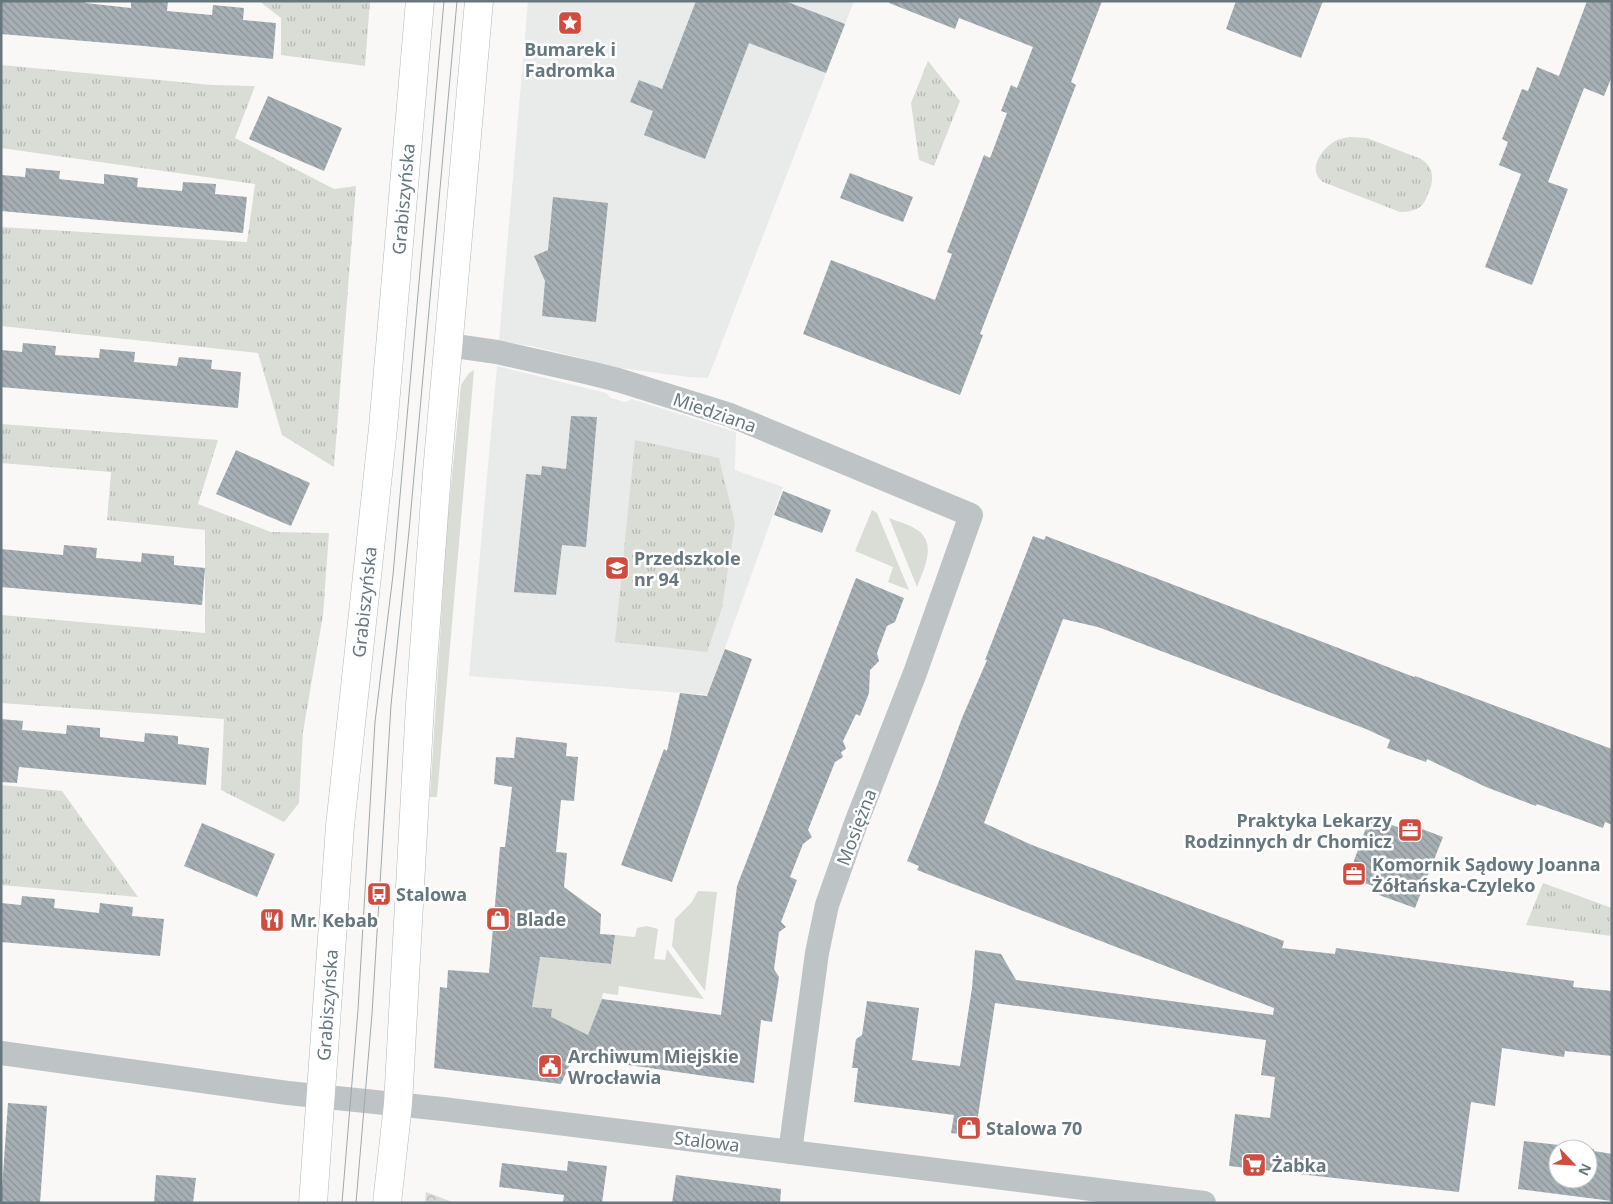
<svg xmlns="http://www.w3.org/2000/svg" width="1613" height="1204" font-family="'Noto Sans',sans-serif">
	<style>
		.built { fill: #e9eaea }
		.grass { fill: #d9ddd6 }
		.forest { fill: url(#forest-crowns) }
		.park { fill: url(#park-tufts) }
		.building { fill: url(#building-back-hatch); fill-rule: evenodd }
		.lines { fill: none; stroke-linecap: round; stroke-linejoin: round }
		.secondary-casing { stroke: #b1b8bb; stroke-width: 29 }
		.street { stroke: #bec3c6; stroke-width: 24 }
		.secondary { stroke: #fff; stroke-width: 28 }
		.tram { stroke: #a1a8ac; stroke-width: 1 }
		.labels { text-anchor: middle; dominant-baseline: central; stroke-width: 5; stroke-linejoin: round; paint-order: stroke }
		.poi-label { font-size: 18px; font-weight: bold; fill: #66777e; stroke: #fff; text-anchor: start }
		.street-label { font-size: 18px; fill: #66777e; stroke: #fff }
	</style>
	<defs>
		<pattern id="forest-crowns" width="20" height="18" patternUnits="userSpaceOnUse" patternTransform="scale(1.25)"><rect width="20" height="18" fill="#d9ddd6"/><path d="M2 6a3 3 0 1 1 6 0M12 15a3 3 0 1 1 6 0" fill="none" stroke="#b4b8b3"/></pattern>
		<pattern id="park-tufts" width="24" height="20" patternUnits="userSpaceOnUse" patternTransform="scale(1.25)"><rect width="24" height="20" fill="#d9ddd6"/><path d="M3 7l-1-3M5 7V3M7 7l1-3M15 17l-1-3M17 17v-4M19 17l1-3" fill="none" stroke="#b4b8b3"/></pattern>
		<pattern id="building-back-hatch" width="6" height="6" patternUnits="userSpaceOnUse" patternTransform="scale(1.25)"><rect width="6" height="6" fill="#a6afb3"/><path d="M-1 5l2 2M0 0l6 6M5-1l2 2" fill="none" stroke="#8b9397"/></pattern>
	</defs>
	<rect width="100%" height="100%" fill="#f9f8f7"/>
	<!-- built -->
	<path class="built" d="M528,1H854L708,378L688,377L621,368L532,346L499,341Z
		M497,366L606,393L611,398L625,402L632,399L736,432L735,470L783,487L708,695L469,676Z"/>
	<!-- grass -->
	<path class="grass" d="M474,370L437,797H430L447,526L461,385L469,373Z
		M872,510L877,513L909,590L888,582L893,567L855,551Z
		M889,518C899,522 911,525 919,531C937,546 923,570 917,587Z
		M698,891L717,892L705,991L672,946L675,919L691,903Z
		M647,926L658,929L654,959L665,960L667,949L704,999L619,986L618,995L603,993L599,1009L588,1035L582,1032L549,1029L552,1009L532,1007L537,957L611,964L615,935L635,937L637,928Z"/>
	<!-- forest -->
	<path class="forest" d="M426,1192L455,1203H425Z"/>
	<!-- park -->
	<path class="park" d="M259,1H370L365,66L281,55V18Z
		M928,61L960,101L934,166L919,160L911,103Z
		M1,65L212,85L255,86L235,138L334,189L356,186L334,467L282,435L258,353L1,326V227L247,242L255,184L1,148Z
		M1350,137L1367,138L1421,159C1435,168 1434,180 1428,194C1426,199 1424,204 1420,207C1414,211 1407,212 1400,212L1323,182C1308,171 1319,152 1332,143C1337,139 1344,138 1350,137Z
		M1,424L218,440L198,504L271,532L329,533L323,615L303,732L299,803L284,822L221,790L224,719L1,703V615L205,633V530L107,520L111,472L1,463Z
		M635,440L719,458L735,523L722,608L707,652L615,642Z
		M1,785L62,791L138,897L1,885Z
		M1543,883L1612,908V936L1526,925Z"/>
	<!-- building -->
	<path class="building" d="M1,1H85V3L131,8V1H168L167,11L212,15L213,5L244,8L243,20L276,23L273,59L144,46L1,34Z
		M696,1H785L845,24L826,73L749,43L705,159L644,135L653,111L630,102L639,80L662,89Z
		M890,1H1102L1071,82L1076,85L980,334L983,335L960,395L803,334L831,260L935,300L952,254L947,252L974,181L984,155L990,158L1007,113L1001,111L1011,85L1017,88L1033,47L959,18L955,29L889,3Z
		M1236,1H1323L1301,58L1226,29Z
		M1587,1H1612V76L1604,96L1584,88L1548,182L1568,189L1532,285L1485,267L1521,174L1499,165L1508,142L1502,139L1522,89L1528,91L1537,67L1559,76Z
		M268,96L342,128L324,171L249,139Z
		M26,168L60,171L59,179L104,184V174L138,178L137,187L182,191L183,182L216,184L215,194L247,197L243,233L1,211V175L25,177Z
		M850,173L913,197L903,222L840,198Z
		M553,197L608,203L596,322L542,316L545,281L534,256L548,250Z
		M23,343L56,346L55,355L99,358L100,349L135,352L134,362L177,366L179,357L212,360L211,369L241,372L238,408L1,387V350L22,352Z
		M571,416L597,417L586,547L562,545L556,595L514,592L526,474L541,475L542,466L566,469Z
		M236,450L310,483L291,526L216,494Z
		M783,491L831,510L822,533L774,515Z
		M1033,536L1044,540L1046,536L1414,677L1415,676L1612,749V825L1605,822L1603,828L1537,804L1536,806L1486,787L1427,759L1426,762L1387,748L1390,740L1366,729L1098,627L1063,619L984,823L1032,845L1284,941L1282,948L1335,954L1336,948L1574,981L1573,987L1612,991V1056L1565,1051L1564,1057L1502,1048L1495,1106L1471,1102L1459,1192L1229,1166L1235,1114L1270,1118L1275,1077L1261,1075L1266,1040L995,1003L975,1136L951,1133L954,1115L854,1102L858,1068H852L856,1039L862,1035L867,1001L919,1008L912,1060L960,1066L972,988L975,950L1001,954L1016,980L1273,1015L1274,1008L917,870L919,866L907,861L939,781L962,718L987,660H985Z
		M64,545L97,548L96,558L141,562L142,553L174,556V565L205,568L202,605L1,587V549L63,555Z
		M856,578L904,598L895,622L887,626L877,653L879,661L870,670L869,693L860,716L856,714L843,741L846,749L841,752L843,757L835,762L808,830L812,837L803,844L790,877L797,880L781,922L786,927L779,932L774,969L779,977L772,1022L761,1020L754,1083L573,1057L561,1084L434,1068L440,987L447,988L448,970L489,973L500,847H505L512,787L494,784L496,757L514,758L516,737L567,743L566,756L578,757L574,801L561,800L556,852L567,853L564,887L601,914L600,934L615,935L611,964L540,957L532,1007L552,1009L551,1017L588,1035L602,999L721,1015L737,886Z
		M725,649L752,659L672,882L621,865L664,749L667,751L680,693L707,696Z
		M1,719L23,721L22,730L66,734L67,725L100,728V737L144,742L145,733L178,736V744L209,748L206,785L19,767L17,783L1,782Z
		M1370,817L1403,829L1406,823L1443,837L1415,908L1379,895L1381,889L1348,877Z
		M202,823L275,854L257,897L184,866Z
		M22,896L55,899L54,908L99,913L100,903L133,907L132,916L164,919L160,956L1,942V903L21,905Z
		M8,1103L47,1106L40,1203H1Z
		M1524,1141L1594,1149V1151L1612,1154V1201L1518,1189ZM1558,1149H1588V1179H1558Z
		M568,1161L607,1166L602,1203H563L564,1195L499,1187L502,1163L567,1171Z
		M156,1175L196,1178L193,1203H154Z
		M676,1175L781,1189L780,1203H672Z"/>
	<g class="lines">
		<defs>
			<path id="secondary" d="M313,1203L340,826L383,428L420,1
				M387,1203L398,1104L420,705L437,472L479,1"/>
		</defs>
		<!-- secondary casing -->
		<use href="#secondary" class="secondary-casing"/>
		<!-- street -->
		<path class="street" d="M448,345L497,352L590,373L618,380L730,415L971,515L915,673L856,823L827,905L817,953L790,1152
			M1,1053L288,1093L443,1109L1204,1203"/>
		<!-- secondary -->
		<use href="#secondary" class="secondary"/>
		<!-- tram -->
		<path class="tram" d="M342,1203L358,1010L375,722L393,575L444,1
			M356,1203L372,1014L391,705L409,531L457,1"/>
	</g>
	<!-- icons -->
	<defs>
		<symbol id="sight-square" viewBox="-11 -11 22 22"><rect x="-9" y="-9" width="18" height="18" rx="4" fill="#d04c3f" stroke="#fff"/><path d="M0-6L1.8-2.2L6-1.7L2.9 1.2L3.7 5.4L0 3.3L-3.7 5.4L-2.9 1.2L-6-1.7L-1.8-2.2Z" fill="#fff"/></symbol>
		<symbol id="school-square" viewBox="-11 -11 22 22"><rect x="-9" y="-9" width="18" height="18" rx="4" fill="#d04c3f" stroke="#fff"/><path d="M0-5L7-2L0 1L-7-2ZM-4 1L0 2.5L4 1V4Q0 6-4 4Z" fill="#fff"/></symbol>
		<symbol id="office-square" viewBox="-11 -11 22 22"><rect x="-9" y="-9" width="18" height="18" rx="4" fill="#d04c3f" stroke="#fff"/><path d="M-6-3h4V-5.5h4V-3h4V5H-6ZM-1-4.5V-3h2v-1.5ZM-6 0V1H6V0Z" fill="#fff"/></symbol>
		<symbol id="bus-square" viewBox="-11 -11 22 22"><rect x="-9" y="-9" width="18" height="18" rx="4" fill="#d04c3f" stroke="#fff"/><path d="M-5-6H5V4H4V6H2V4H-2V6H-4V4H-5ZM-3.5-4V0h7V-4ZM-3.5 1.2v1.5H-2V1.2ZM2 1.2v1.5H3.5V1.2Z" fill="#fff"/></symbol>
		<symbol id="shop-square" viewBox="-11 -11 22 22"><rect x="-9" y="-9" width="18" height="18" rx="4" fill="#d04c3f" stroke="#fff"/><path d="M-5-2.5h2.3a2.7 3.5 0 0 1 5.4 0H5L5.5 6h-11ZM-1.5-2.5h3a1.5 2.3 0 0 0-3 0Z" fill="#fff"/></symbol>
		<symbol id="restaurant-square" viewBox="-11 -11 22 22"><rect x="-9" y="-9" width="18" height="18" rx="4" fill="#d04c3f" stroke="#fff"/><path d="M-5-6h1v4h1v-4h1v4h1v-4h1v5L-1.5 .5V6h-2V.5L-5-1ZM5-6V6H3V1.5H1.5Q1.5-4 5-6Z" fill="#fff"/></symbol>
		<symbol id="civic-square" viewBox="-11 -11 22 22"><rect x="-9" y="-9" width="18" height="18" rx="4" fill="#d04c3f" stroke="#fff"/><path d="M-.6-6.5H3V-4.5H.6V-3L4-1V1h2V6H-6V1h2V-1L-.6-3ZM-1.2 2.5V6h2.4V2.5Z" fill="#fff"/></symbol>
		<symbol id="supermarket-square" viewBox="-11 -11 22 22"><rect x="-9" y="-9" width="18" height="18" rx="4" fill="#d04c3f" stroke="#fff"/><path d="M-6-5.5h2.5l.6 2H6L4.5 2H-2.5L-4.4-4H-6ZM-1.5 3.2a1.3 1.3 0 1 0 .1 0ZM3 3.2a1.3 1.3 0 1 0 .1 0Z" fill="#fff"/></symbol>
	</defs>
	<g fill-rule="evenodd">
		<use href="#sight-square" x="556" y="9" width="28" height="28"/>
		<use href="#school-square" x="603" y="554" width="28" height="28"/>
		<use href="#office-square" x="1396" y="816" width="28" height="28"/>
		<use href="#office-square" x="1340" y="860" width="28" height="28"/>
		<use href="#bus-square" x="365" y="880" width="28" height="28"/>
		<use href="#shop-square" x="484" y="905" width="28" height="28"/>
		<use href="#restaurant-square" x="258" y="906" width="28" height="28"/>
		<use href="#civic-square" x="536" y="1052" width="28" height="28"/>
		<use href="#shop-square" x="955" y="1114" width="28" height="28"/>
		<use href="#supermarket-square" x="1240" y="1151" width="28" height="28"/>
	</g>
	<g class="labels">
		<!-- poi labels -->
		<g class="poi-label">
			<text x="570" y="49" text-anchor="middle">Bumarek i<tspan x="570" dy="21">Fadromka</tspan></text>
			<text x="634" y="558">Przedszkole<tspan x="634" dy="21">nr 94</tspan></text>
			<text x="1392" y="820" text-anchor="end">Praktyka Lekarzy<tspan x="1392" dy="21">Rodzinnych dr Chomicz</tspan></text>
			<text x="1372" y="864">Komornik Sądowy Joanna<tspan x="1372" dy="21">Żółtańska-Czyleko</tspan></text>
			<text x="396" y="894">Stalowa</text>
			<text x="516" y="919">Blade</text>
			<text x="290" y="920">Mr. Kebab</text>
			<text x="568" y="1056">Archiwum Miejskie<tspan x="568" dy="21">Wrocławia</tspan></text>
			<text x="986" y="1128">Stalowa 70</text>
			<text x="1272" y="1165">Żabka</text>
		</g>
		<!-- street labels -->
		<g class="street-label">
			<text transform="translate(403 199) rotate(-85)">Grabiszyńska</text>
			<text transform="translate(715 412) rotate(19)">Miedziana</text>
			<text transform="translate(364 602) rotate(-84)">Grabiszyńska</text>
			<text transform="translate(856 827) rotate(-69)">Mosiężna</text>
			<text transform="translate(327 1005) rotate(-86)">Grabiszyńska</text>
			<text transform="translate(707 1141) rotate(7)">Stalowa</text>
		</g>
	</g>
	<!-- border -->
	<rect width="1613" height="1204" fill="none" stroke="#66777e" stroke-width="5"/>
	<!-- north arrow -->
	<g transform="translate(1573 1164) rotate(115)"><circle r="24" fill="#ffffff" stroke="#c2c9cb"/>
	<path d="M0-4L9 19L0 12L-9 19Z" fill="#d04c3f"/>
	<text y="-8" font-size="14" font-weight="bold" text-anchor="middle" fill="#66777e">N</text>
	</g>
</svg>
